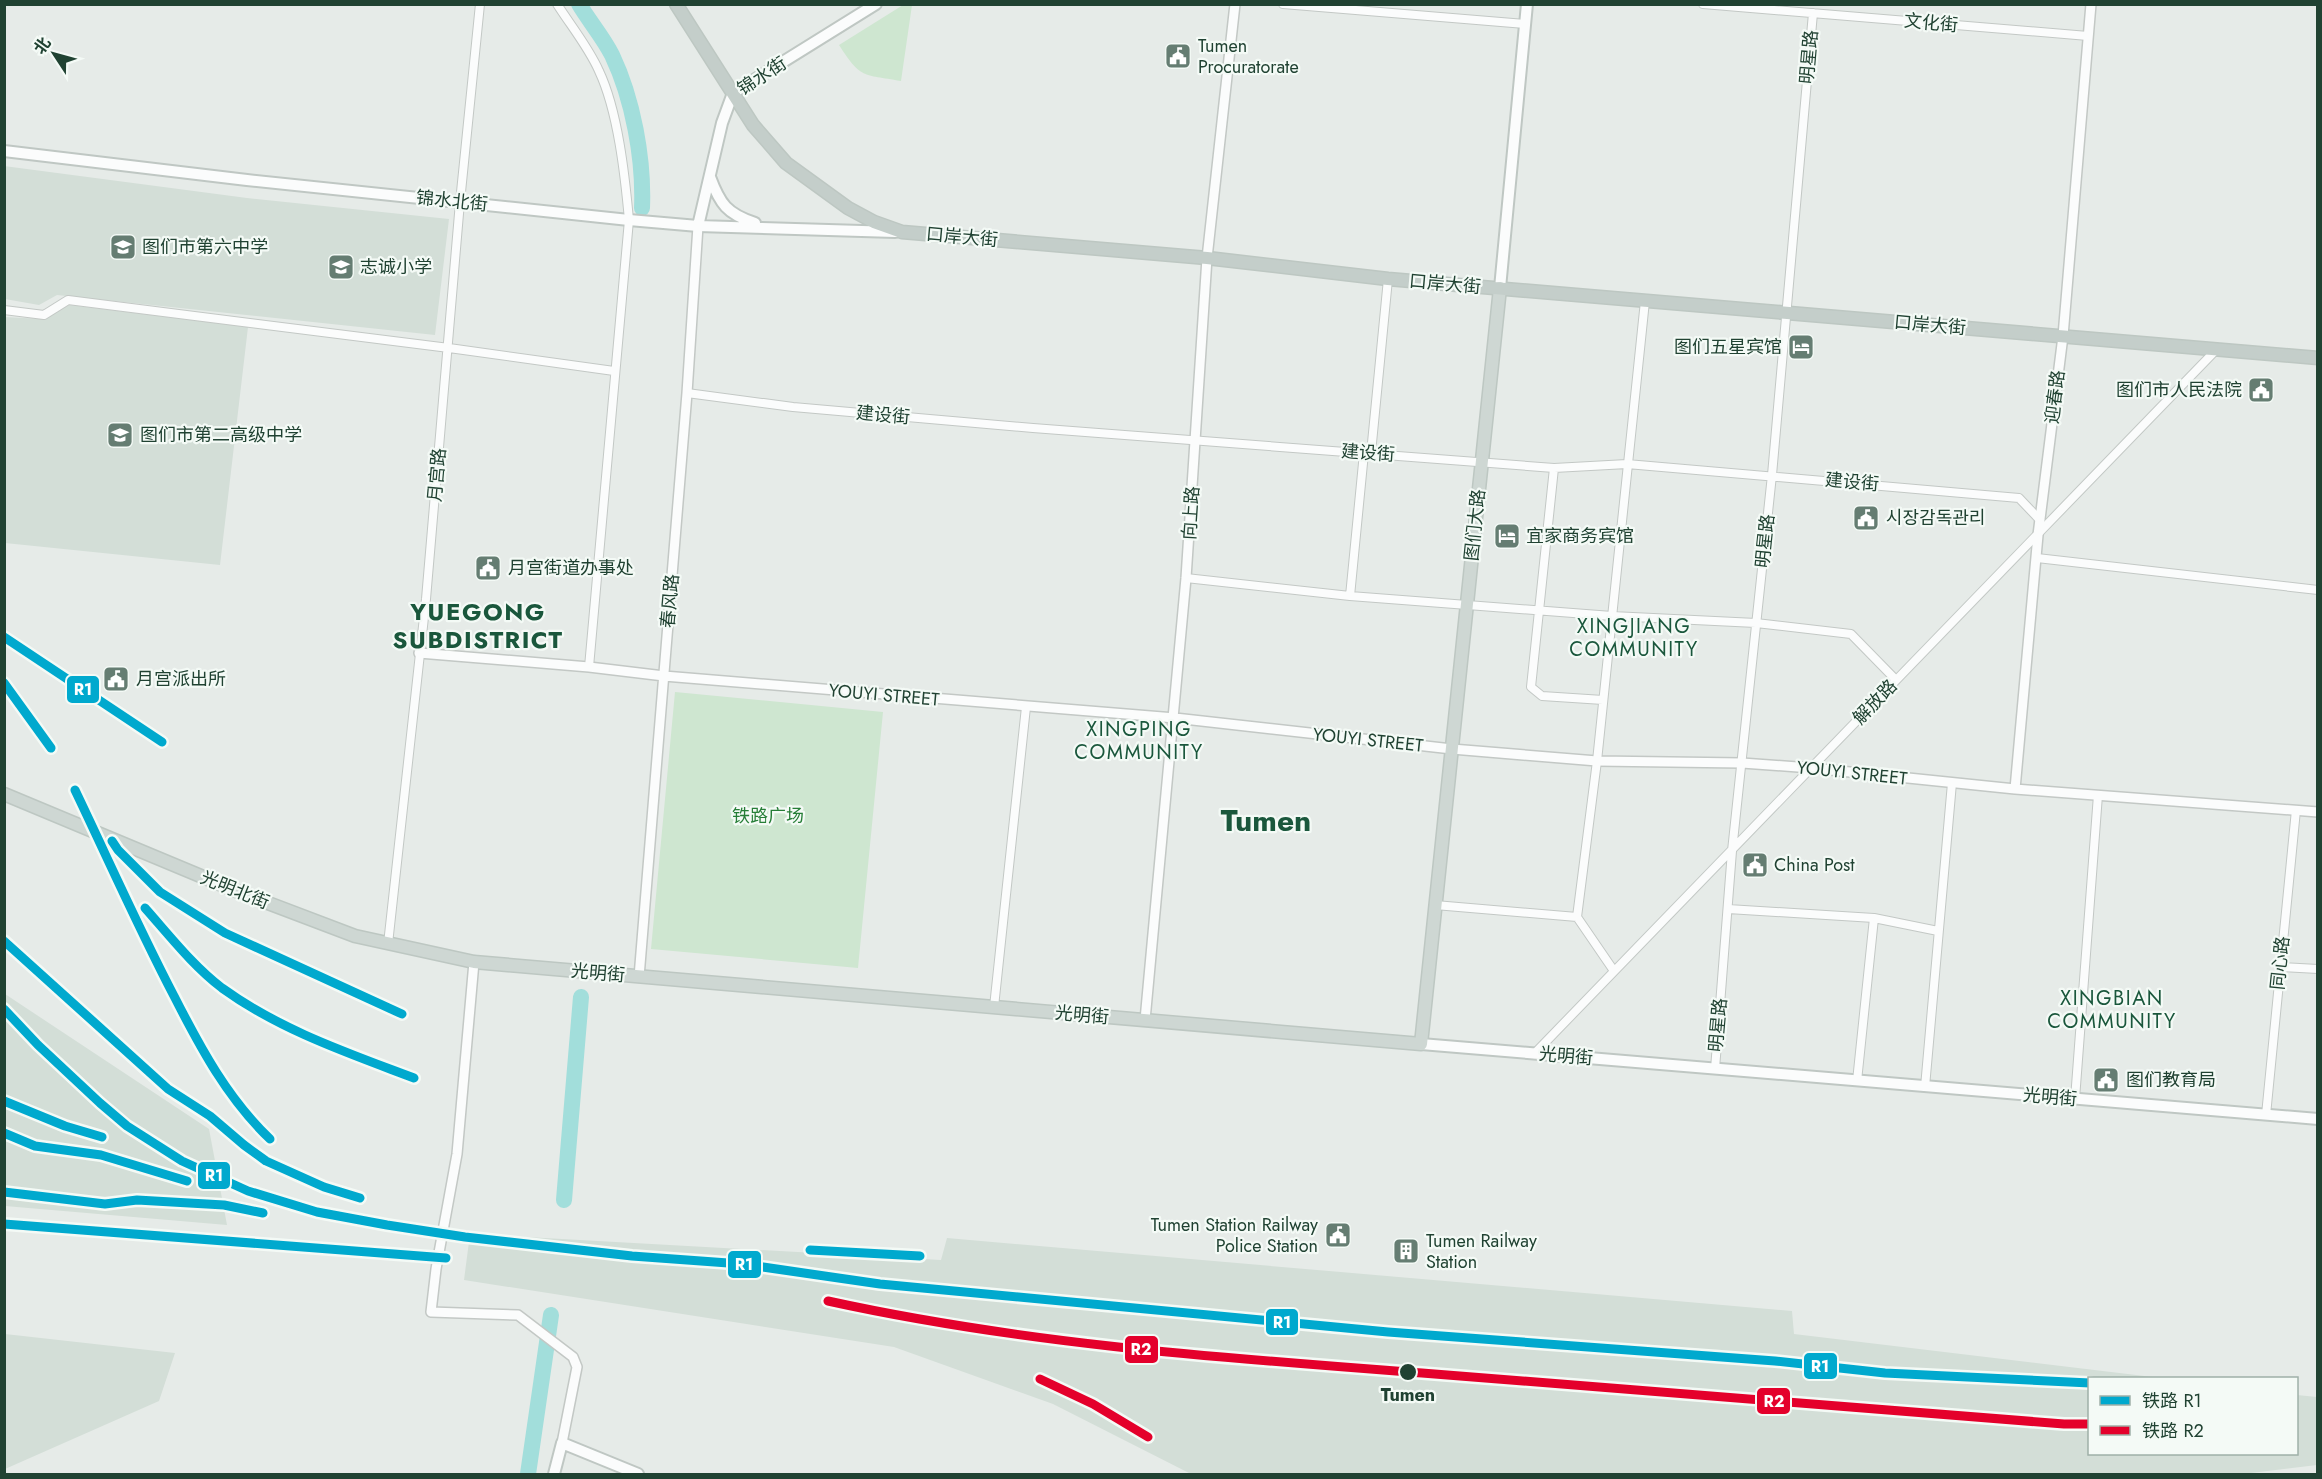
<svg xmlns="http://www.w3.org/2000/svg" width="2322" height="1479" font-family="Jost,'Noto Sans SC','Noto Sans KR',sans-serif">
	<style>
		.built { fill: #d3ded7 }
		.green { fill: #cee6d0 }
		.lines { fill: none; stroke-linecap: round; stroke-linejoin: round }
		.river { stroke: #a2dedb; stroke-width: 16 }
		.minor-casing { stroke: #c3c8c5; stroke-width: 10 }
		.tertiary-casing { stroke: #c3c8c5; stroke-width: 12 }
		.secondary-casing { stroke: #bfc7c3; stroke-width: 14 }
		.primary-casing { stroke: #bdc7c2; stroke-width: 15 }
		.trunk-casing { stroke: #bdc7c2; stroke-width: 15 }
		.minor { stroke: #fbfcfc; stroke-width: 8 }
		.tertiary { stroke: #fbfcfc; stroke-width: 9 }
		.secondary { stroke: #fbfcfc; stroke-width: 10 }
		.primary { stroke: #ced7d3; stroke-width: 12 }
		.trunk { stroke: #c4ceca; stroke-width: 12 }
		.rail-1-casing { stroke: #f4faf6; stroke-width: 14 }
		.rail-2-casing { stroke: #f4faf6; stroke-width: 14 }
		.rail-1 { stroke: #00a9ce; stroke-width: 9 }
		.rail-2 { stroke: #e4002b; stroke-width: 9 }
		.stop-dot { fill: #204232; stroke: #f4faf6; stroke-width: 2 }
		.labels { text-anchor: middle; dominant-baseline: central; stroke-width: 4.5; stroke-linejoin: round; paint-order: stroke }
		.street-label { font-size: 18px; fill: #204232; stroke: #f4faf6 }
		.poi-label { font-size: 18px; fill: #204232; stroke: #f4faf6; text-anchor: start }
		.park-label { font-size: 18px; fill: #267e37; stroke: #f4faf6 }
		.stop-label { font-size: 18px; font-weight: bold; fill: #204232; stroke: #f4faf6 }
		.neighbourhood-label { font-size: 20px; letter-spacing: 1.5px; fill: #1a573c; stroke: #f4faf6 }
		.district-label { font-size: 24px; font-weight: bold; letter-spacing: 1.5px; fill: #1a573c; stroke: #f4faf6 }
		.town-label { font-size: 30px; font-weight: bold; fill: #1a573c; stroke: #f4faf6 }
		.line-badge { stroke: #f4faf6; stroke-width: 2 }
		.badge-label { font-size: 16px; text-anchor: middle; font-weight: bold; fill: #fff }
	</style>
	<rect width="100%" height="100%" fill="#e6ebe8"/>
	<!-- built -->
	<path class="built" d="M4,166L247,198L449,219L435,335L57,295L39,305L5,299Z
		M69,305L248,327L220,565L5,543L4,317L43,319Z
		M5,994L209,1129L227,1225L5,1206Z
		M470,1234L941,1260L947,1238L1792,1311L1794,1334L2161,1378H2090V1454H2296L2297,1395L2317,1397V1465L2243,1474H1191L1053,1404L894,1347L464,1280Z
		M5,1334L175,1353L159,1401L5,1469Z"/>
	<!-- green -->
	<path class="green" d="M903,5H912L901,81C862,74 861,79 839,45Z
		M675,692L883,712L858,968L651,949Z"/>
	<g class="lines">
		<!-- river -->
		<path class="river" d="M579,4C589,21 603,37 612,55C633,99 644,159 642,208
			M564,1200L581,997
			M528,1474L551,1315"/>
		<defs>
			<path id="minor" d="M557,4C571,26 589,48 599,71C618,111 625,176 629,220L589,667
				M1283,4L1525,24
				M1703,4L2088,36
				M4,310L44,315L68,300L449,348L614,371
				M687,393L793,407L1033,428L1554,468L1627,464L2019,498L2040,520
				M1371,453L1388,279
				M1554,468L1531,687L1542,696L1603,700
				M2037,558L2318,590
				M1186,578L1350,596L1612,616L1756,623L1851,634L1896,680
				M1350,596L1364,453
				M1435,905L1577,917L1614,971
				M1728,909L1874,918L1938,931
				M1577,917L1597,761L1645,301
				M388,944L426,599L460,202L480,4
				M2280,967L2318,969
				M994,1007L1026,707
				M1534,1054L2216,350
				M1715,1069L1732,851L1772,475L1813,13
				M1857,1081L1874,918
				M1925,1087L1952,783
				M2075,1099L2098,795
				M2266,1115L2296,810"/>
			<path id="tertiary" d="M419,653L589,667L664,676L1175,718L1452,749L1597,761L1742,763L1811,768L2015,789L2318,812
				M2015,789L2038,535L2063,336L2091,4
				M474,962L457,1154L436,1269L431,1312L518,1315L573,1357L577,1367L562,1443
				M639,977L687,393L698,226
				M1145,1020L1186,578L1207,258L1235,4"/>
			<path id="secondary" d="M4,151L247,180L629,220L698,226L895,232
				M710,177C720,204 727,214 755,223
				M698,226L722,123L733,93L876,4
				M1500,288L1527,4
				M1421,1044L2318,1119
				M554,1474L562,1443L638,1474"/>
			<path id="primary" d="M4,794L239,892L355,936L474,962L1421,1044L1500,288"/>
			<path id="trunk" d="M676,4L753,125L786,163L848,208L874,222L902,232L1207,258L1388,279L2318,358"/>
		</defs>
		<!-- minor casing -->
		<use href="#minor" class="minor-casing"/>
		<!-- tertiary casing -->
		<use href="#tertiary" class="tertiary-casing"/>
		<!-- secondary casing -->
		<use href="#secondary" class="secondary-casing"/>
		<!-- primary casing -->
		<use href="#primary" class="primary-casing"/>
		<!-- trunk casing -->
		<use href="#trunk" class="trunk-casing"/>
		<!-- minor -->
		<use href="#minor" class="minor"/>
		<!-- tertiary -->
		<use href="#tertiary" class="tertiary"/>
		<!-- secondary -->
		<use href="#secondary" class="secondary"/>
		<!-- primary -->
		<use href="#primary" class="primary"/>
		<!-- trunk -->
		<use href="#trunk" class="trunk"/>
		<defs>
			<path id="rail-1" d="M4,637L162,742
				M4,683L51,748
				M75,790C108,859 139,929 174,996C201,1049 228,1099 270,1139
				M112,841L118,850L160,892L225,933L402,1014
				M145,908C169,935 193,966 222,988C280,1030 348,1053 414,1078
				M4,941L168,1089L210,1116L244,1145L266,1161L324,1187L360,1198
				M4,1009L38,1045L100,1103L127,1126L182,1161L248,1191L317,1212L387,1225L465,1237L632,1256L742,1264L880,1284L1388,1332L1775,1361L1885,1373L2090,1383
				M4,1101L65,1126L102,1137
				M4,1133L35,1146L101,1155L187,1181
				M4,1192L105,1204L137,1200L224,1205L263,1213
				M4,1224L446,1258
				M810,1250L920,1256"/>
			<path id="rail-2" d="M828,1301C1024,1344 1223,1358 1422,1373C1636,1390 1850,1407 2064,1424H2090
				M1040,1379L1093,1404L1148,1437"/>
		</defs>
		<!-- rail-1 casing -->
		<use href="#rail-1" class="rail-1-casing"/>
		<!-- rail-2 casing -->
		<use href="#rail-2" class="rail-2-casing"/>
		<!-- rail-1 -->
		<use href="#rail-1" class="rail-1"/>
		<!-- rail-2 -->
		<use href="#rail-2" class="rail-2"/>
	</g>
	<!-- icons -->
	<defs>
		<symbol id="civic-square" viewBox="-11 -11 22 22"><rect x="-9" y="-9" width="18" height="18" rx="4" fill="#657d72" stroke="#f4faf6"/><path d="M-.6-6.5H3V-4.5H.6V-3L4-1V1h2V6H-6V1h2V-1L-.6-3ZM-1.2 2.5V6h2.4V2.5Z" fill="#fff"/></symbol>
		<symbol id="school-square" viewBox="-11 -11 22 22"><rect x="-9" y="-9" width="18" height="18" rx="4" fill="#657d72" stroke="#f4faf6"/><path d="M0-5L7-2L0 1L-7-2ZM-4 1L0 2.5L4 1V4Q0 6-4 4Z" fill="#fff"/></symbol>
		<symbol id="hotel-square" viewBox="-11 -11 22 22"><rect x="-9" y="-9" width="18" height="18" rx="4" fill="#657d72" stroke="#f4faf6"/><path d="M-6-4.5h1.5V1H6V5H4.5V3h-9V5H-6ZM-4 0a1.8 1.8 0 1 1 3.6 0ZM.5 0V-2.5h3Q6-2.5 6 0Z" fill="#fff"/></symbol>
		<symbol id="building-square" viewBox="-11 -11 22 22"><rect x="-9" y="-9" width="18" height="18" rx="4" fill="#657d72" stroke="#f4faf6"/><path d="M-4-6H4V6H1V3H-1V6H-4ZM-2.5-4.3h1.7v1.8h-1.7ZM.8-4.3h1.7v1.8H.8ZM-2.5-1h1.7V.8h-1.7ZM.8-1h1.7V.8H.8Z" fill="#fff"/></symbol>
	</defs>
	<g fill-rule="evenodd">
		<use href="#civic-square" x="1163" y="41" width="30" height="30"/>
		<use href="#school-square" x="108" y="232" width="30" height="30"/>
		<use href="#school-square" x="326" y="252" width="30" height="30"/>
		<use href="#hotel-square" x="1786" y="332" width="30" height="30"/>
		<use href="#civic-square" x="2246" y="375" width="30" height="30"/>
		<use href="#school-square" x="105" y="420" width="30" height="30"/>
		<use href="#civic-square" x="1851" y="503" width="30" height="30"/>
		<use href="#hotel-square" x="1492" y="521" width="30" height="30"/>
		<use href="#civic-square" x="473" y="553" width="30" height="30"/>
		<use href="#civic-square" x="101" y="664" width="30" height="30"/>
		<use href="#civic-square" x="1740" y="850" width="30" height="30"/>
		<use href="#civic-square" x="2091" y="1065" width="30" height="30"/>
		<use href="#civic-square" x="1323" y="1220" width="30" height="30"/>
		<use href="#building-square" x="1391" y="1236" width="30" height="30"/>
	</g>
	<!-- markers -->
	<circle class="stop-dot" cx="1408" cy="1372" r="9"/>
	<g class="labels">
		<!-- street labels -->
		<g class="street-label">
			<text transform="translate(1931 23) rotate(5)">文化街</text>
			<text transform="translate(1809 57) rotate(-85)">明星路</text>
			<text transform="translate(762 76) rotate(-33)">锦水街</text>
			<text transform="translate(452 201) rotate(6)">锦水北街</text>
			<text transform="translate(962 237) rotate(5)">口岸大街</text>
			<text transform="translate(1445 284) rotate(5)">口岸大街</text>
			<text transform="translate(1930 325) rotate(5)">口岸大街</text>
			<text transform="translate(2055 397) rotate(-83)">迎春路</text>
			<text transform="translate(883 415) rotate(5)">建设街</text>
			<text transform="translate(1368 453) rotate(4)">建设街</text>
			<text transform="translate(437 475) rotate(-85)">月宫路</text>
			<text transform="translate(1852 482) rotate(5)">建设街</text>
			<text transform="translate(1191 513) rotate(-86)">向上路</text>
			<text transform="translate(1475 525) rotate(-84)">图们大路</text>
			<text transform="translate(1765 541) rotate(-84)">明星路</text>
			<text transform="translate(670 601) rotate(-85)">春风路</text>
			<text transform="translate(884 695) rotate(5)">YOUYI STREET</text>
			<text transform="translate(1875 702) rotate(-46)">解放路</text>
			<text transform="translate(1368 740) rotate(6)">YOUYI STREET</text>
			<text transform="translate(1852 773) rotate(6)">YOUYI STREET</text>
			<text transform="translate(235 890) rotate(22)">光明北街</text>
			<text transform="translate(2280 963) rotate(-84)">同心路</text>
			<text transform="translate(598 973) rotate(5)">光明街</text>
			<text transform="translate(1082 1015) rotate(5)">光明街</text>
			<text transform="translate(1718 1025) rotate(-85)">明星路</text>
			<text transform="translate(1566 1056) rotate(5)">光明街</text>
			<text transform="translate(2050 1097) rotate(5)">光明街</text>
		</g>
		<!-- poi labels -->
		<g class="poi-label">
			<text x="1198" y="46">Tumen<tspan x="1198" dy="21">Procuratorate</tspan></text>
			<text x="142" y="247">图们市第六中学</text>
			<text x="360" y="267">志诚小学</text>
			<text x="1782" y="347" text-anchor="end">图们五星宾馆</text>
			<text x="2242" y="390" text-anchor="end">图们市人民法院</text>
			<text x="140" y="435">图们市第二高级中学</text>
			<text x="1886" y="518">시장감독관리</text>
			<text x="1526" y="536">宜家商务宾馆</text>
			<text x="508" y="568">月宫街道办事处</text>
			<text x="136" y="679">月宫派出所</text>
			<text x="1774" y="865">China Post</text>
			<text x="2126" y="1080">图们教育局</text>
			<text x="1318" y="1225" text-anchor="end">Tumen Station Railway<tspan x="1318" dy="21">Police Station</tspan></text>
			<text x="1426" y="1241">Tumen Railway<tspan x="1426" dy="21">Station</tspan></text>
		</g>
		<!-- park labels -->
		<g class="park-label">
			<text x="768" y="816">铁路广场</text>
		</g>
		<!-- stop labels -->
		<g class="stop-label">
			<text x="1408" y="1395">Tumen</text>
		</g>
		<!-- neighbourhood labels -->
		<g class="neighbourhood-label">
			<text x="1634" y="626">XINGJIANG<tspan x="1634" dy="23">COMMUNITY</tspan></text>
			<text x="1139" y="729">XINGPING<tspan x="1139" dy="23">COMMUNITY</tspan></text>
			<text x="2112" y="998">XINGBIAN<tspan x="2112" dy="23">COMMUNITY</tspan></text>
		</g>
		<!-- district labels -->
		<g class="district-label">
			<text x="478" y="611">YUEGONG<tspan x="478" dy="28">SUBDISTRICT</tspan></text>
		</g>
		<!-- town labels -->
		<g class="town-label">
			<text x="1266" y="820">Tumen</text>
		</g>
	</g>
	<g class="line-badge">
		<rect x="66" y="675" width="34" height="29" rx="6" fill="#00a9ce"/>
		<rect x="197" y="1161" width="34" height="29" rx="6" fill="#00a9ce"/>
		<rect x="727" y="1250" width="35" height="29" rx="6" fill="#00a9ce"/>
		<rect x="1265" y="1308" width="34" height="28" rx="6" fill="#00a9ce"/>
		<rect x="1124" y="1335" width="35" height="29" rx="6" fill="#e4002b"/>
		<rect x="1803" y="1352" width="35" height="28" rx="6" fill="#00a9ce"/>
		<rect x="1756" y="1387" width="35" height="28" rx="6" fill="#e4002b"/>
	</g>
	<g class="badge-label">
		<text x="83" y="695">R1</text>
		<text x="214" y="1181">R1</text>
		<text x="744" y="1270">R1</text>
		<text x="1282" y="1328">R1</text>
		<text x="1141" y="1355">R2</text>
		<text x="1820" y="1372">R1</text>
		<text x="1774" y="1407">R2</text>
	</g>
	<!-- border -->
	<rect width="2322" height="1479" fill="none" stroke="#204232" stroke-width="12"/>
	<!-- legend -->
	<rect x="2088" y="1377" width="210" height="78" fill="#f4faf6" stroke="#9fb0a8" stroke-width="1.5"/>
	<rect x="2100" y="1396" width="30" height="9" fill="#00a9ce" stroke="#9fb0a8" stroke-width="1.5"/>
	<text x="2142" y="1407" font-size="18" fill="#204232">铁路 R1</text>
	<rect x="2100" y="1426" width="30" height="9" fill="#e4002b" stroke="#9fb0a8" stroke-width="1.5"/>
	<text x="2142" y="1437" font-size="18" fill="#204232">铁路 R2</text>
	<!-- north arrow -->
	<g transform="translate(54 54) rotate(306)" stroke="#f4faf6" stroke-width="4.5" paint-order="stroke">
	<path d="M0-4.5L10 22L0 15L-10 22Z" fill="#204232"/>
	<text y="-9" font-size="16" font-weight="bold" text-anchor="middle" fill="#204232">北</text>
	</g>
</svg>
